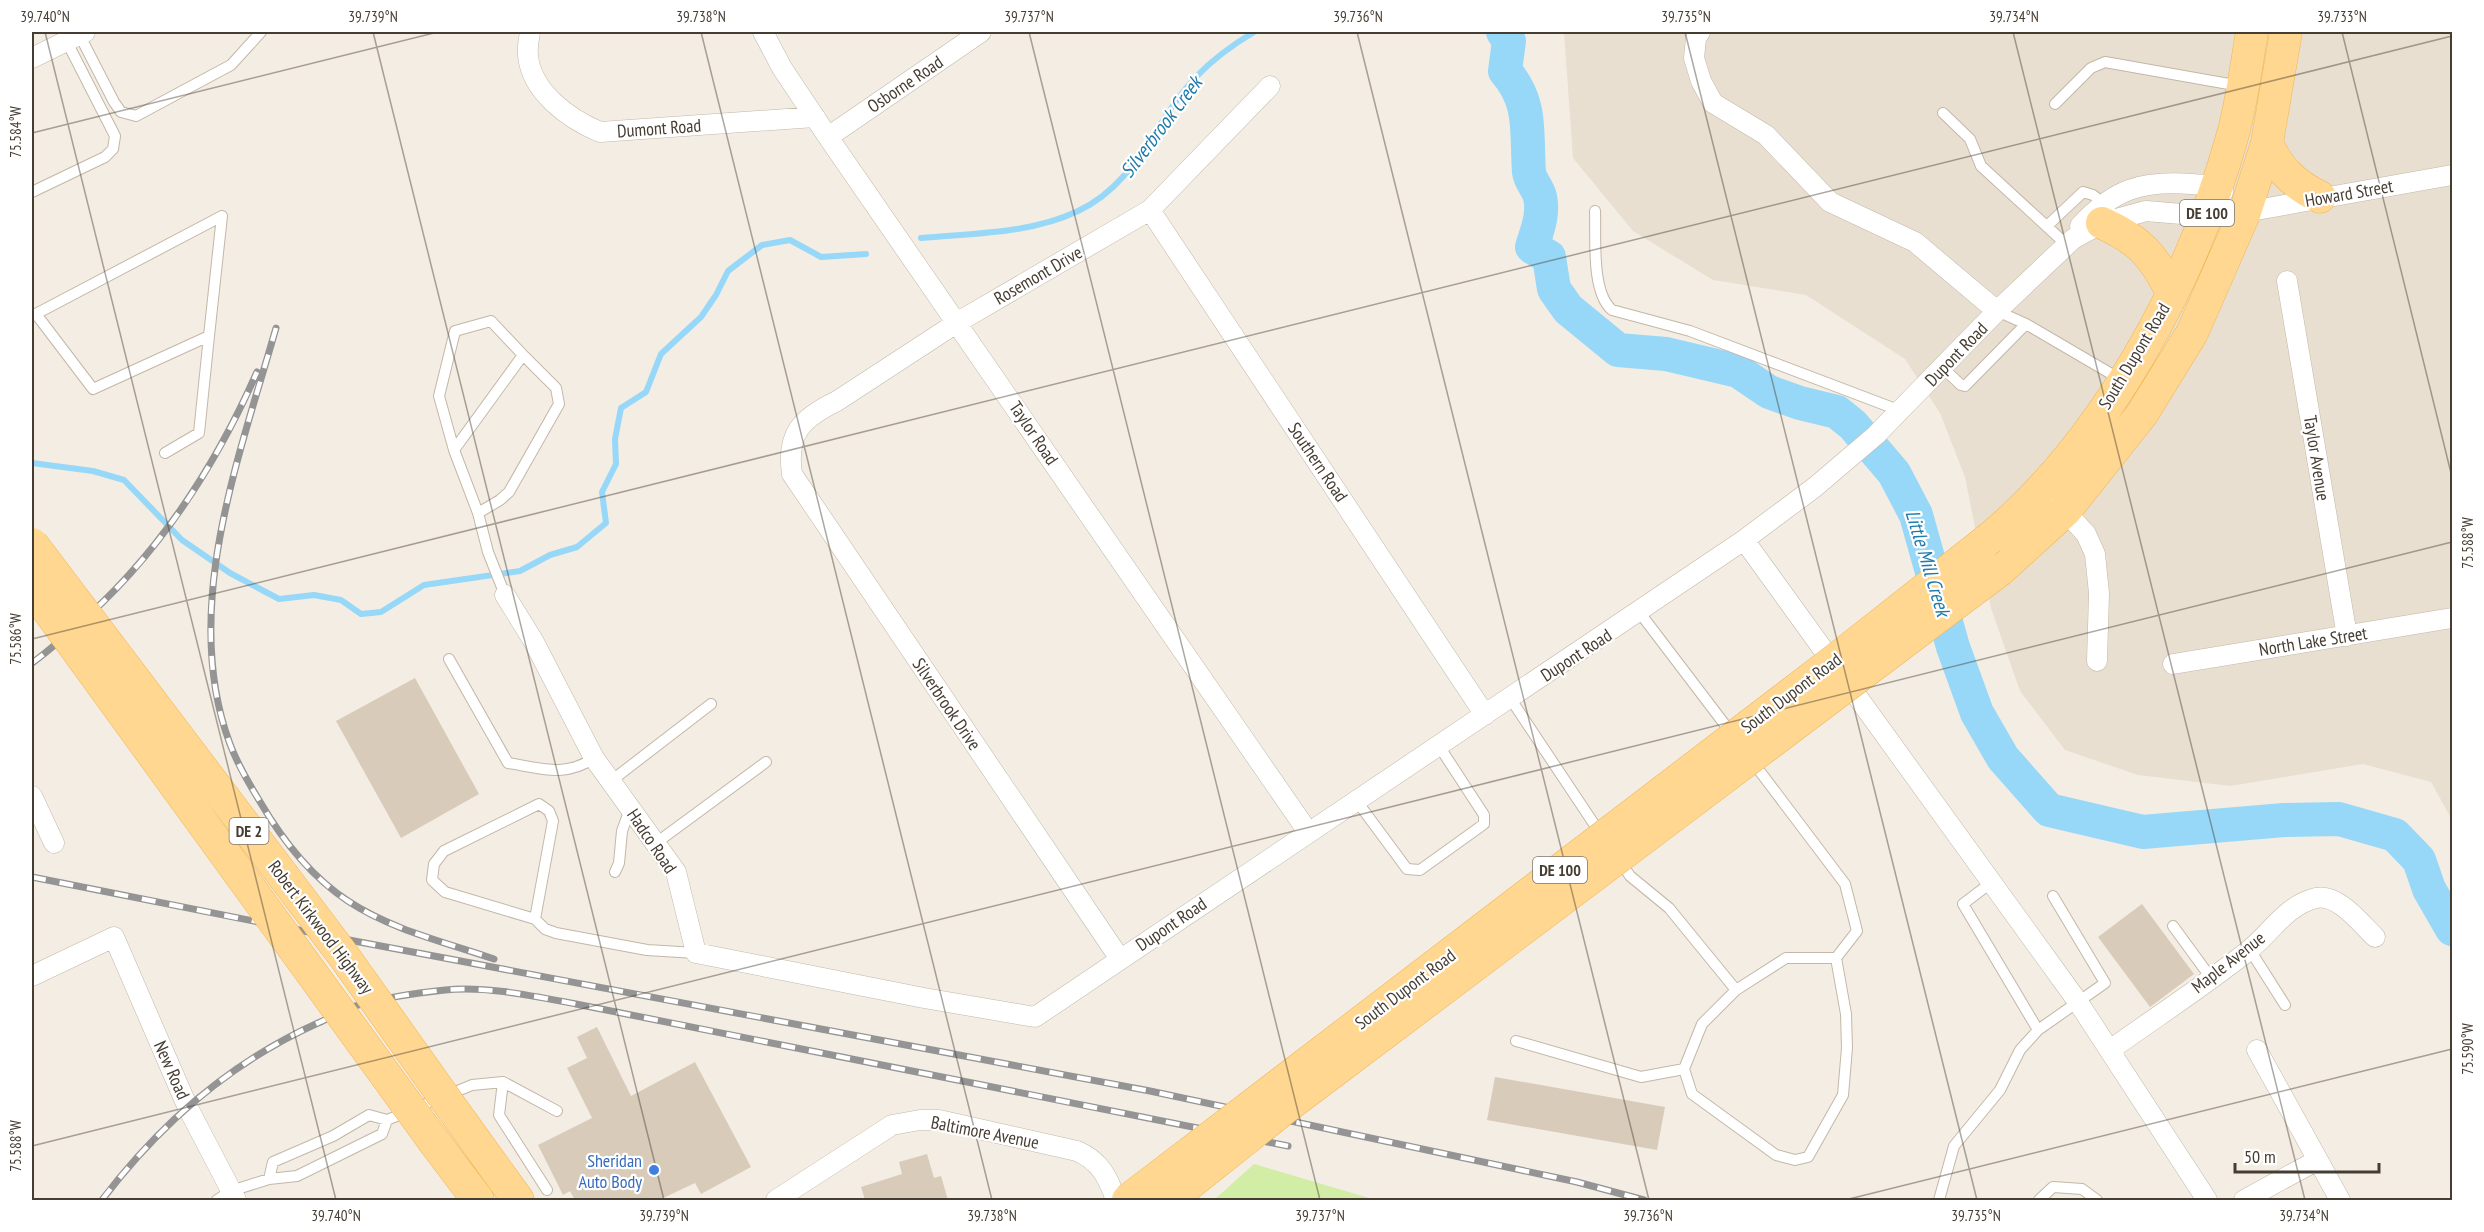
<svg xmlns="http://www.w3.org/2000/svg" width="2484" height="1232" font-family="'PT Sans Narrow',sans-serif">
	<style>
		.residential { fill: #e8dfd0 }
		.green { fill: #d2eda6 }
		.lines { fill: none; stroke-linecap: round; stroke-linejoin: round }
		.stream { stroke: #97d8f8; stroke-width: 6 }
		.river { stroke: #97d8f8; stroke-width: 34 }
		.building { fill: #d9cbba }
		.service-casing { stroke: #c3b7a7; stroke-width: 12 }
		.minor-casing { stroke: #c3b7a7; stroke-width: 21 }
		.primary-casing { stroke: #f1b654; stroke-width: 33 }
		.service { stroke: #fff; stroke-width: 10 }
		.minor { stroke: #fff; stroke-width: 20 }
		.primary { stroke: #ffd790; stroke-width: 32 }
		.rail-casing { stroke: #949494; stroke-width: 7 }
		.rail { stroke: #fff; stroke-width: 4.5; stroke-dasharray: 14; stroke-linecap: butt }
		.primary-bridge-casing { stroke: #f1b654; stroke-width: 33; stroke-linecap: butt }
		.primary-bridge { stroke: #ffd790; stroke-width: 32 }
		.ticks { fill: none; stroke: #463d32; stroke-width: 1.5; stroke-opacity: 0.45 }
		.shop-dot { fill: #3f7fe0; stroke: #fff; stroke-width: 2 }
		.labels { text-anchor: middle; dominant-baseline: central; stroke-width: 4.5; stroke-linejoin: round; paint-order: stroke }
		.shield { fill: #fff; stroke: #7e7770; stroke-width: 1.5 }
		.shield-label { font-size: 16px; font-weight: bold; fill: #463d32 }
		.street-label { font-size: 18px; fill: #463d32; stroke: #fff }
		.shop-label { font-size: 18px; fill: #366cbe; stroke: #fff; text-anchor: end }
		.water-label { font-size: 20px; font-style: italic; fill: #1e7bac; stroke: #fff }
		.neatline { fill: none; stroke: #463d32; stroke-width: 2 }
		.ticks-label { font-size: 15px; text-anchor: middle; fill: #463d32 }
	</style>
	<rect width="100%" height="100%" fill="#f4ede3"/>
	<!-- residential -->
	<path class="residential" d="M1564,32H2452V820L2431,782L2363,764L2230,786L2138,775L2065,750L2020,691L1991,608L1965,477L1940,413L1905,359L1806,295L1713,280L1633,231L1573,158Z"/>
	<!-- green -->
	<path class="green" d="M1254,1164L1376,1200H1214Z"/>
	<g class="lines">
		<!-- stream -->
		<path class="stream" d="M921,238C973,233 1030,234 1078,211C1138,183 1155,119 1197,76C1213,59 1234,44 1254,32
			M32,463L93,471L124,480L182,540L230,573L279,599L314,595L341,600L361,614L381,612L424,585L520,571L550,555L577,547L606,523L602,492L616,464L615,439L621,408L646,392L661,354L701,317L716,295L728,271L762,245L790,240L821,257L866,254"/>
		<!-- river -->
		<path class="river" d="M1503,32L1509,41L1505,71C1533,103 1526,132 1529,172C1530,181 1538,188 1540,197C1544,214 1537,231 1532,247L1549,257L1554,289L1568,309L1618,350L1666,354L1738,371L1769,392L1800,403L1837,412L1853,425L1894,473L1916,515L1953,647L1977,713L2003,758L2049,810L2143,832L2284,820L2339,819L2395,835L2419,860L2429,889L2452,929"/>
	</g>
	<!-- building -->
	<path class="building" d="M415,678L479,794L401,838L336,721Z
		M2142,904L2194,974L2150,1007L2098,937Z
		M597,1027L631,1096L695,1062L751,1167L701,1194L695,1183L659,1200H575L570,1191L563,1195L538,1145L592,1118L567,1068L587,1058L577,1037Z
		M1495,1077L1665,1107L1657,1150L1487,1120Z
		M927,1154L934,1178L941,1176L948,1200H865L861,1187L902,1174L899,1162Z"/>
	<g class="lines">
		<defs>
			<path id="service" d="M79,34L114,102L121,112L136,116L231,65L261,32
				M2055,104L2091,68L2105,62L2240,86
				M1943,113L1970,139L1981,166L2067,245
				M32,192L105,157L113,149L115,136L66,40
				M1595,211C1596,238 1591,292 1612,310L1690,331L1901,411
				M2047,226L2083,192L2093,195L2104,204
				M1997,311L2026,324
				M36,314L93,389L209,336L222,216
				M32,316L222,216
				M1943,368L1961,385L1965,386L2026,324L2120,379
				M454,450L523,355L491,321L455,331L439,396L454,450L478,513L488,552L505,595
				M165,453L199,433L209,336
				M478,513L500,500L509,492L559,404L556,388L523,355
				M1640,613L1732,734
				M449,659L508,763C540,768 565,778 594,758
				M1510,698L1602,836
				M611,781L711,704
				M1356,800L1407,869L1420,870L1484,824V815L1439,746
				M656,843L766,762
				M1620,861L1630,876L1669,908L1736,990L1786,958H1836L1857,931L1845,884L1752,761
				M615,872L619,863L622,831L630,809
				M1992,882L1963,904L2038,1030
				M535,919L445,892L432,880L434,864L444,851L539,804L549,811L553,821L535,919L545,929L556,933L647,950L696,953
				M2173,926L2211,978
				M2250,950L2285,1005
				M1736,990L1702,1024L1684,1069L1692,1094L1776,1155L1795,1160L1808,1157L1843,1095L1847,1048L1846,1014L1836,958
				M1516,1041L1641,1077L1684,1069
				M503,1082L499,1115L547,1190
				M269,1179L273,1162L333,1136L369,1115L387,1120L472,1085L503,1082L557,1111
				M217,1200L231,1191L269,1179L297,1176L382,1134L387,1120
				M1939,1200L1954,1146L2000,1090L2020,1050L2038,1030L2105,983L2053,896
				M2039,1200L2053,1187L2082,1189L2097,1200"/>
			<path id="minor" d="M530,32C529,39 527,48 528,55C531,92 569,119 600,132L815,117
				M763,32L782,68L828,137L1308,832
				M1700,32L1696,38L1694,58L1701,81L1713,103L1766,135L1830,202L1915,242L1997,311
				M32,58L85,32
				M828,137L981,32
				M1150,210L1485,715
				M2080,226C2114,189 2142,180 2192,184C2204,185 2214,184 2223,192
				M2287,281L2347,636
				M2048,483L2065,511L2086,534L2095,554L2099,593L2097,661
				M1744,540L2078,1002L2207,1200
				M505,595L534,642L594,758L676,872L696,953L924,998L1035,1017L1744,540L1815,487L1876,435L1997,311L2073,239L2102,223L2146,211L2206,216L2245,212L2452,175
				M2173,664L2452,618
				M32,796L54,843
				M1120,959L792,474C786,433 802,418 837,401L958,322L1150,210L1270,86
				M32,976L114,937L188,1108L236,1200
				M2110,1050C2156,1017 2204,986 2248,951C2271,933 2286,905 2316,898C2338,893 2361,924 2375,937
				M2257,1050L2340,1200
				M776,1200L892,1125L920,1120H939L1077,1151C1100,1161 1108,1177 1116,1200
				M2244,1200L2316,1161"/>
			<path id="primary" d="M2267,143C2278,169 2295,185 2320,197
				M2102,223C2140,240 2154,256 2172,293
				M1990,538C2106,441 2193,279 2233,134C2242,101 2246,66 2252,32
				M2000,570L2065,511L2142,414L2192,333L2245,212L2267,143L2286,32
				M461,1121L518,1200
				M435,1143L478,1200"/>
		</defs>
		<!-- service casing -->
		<use href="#service" class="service-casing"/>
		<!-- minor casing -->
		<use href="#minor" class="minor-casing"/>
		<!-- primary casing -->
		<use href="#primary" class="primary-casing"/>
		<!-- service -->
		<use href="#service" class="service"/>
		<!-- minor -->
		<use href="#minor" class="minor"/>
		<!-- primary -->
		<use href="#primary" class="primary"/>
		<defs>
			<path id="rail" d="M276,328C239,458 180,610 230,744C237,763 248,782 259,800C281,838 310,876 348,901C392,930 445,942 494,959
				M32,663C45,654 58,642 71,631C154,561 213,472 257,372
				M32,877L349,940L1150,1091L1577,1182L1644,1200
				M102,1200C159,1125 231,1062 318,1023C330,1018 342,1010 355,1006C383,998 415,993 445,990C488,986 533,996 576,1004L1288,1146"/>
		</defs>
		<!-- rail casing -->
		<use href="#rail" class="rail-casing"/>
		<!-- rail -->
		<use href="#rail" class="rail"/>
		<defs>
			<path id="primary-bridge" d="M32,544L343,955L461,1121
				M32,588L435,1143
				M1128,1200L1835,660L1990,538
				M1169,1200L1285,1108L2000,570"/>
		</defs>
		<!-- primary-bridge casing -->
		<use href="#primary-bridge" class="primary-bridge-casing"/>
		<!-- primary-bridge -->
		<use href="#primary-bridge" class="primary-bridge"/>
	</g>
	<!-- ticks -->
	<path class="ticks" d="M45,32L336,1200M373,32L664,1200M701,32L992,1200M1029,32L1320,1200M1357,32L1649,1200M1685,32L1977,1200M2013,32L2305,1200M2342,32L2452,477M32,133L438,32M32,639L2452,36M32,1146L2452,542M1845,1200L2452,1049"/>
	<!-- markers -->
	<circle class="shop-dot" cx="654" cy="1170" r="6"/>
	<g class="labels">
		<!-- shield labels -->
		<g class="shield">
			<rect x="2180" y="200" width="54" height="26" rx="4.5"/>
			<rect x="229.5" y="818" width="39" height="26" rx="4.5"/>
			<rect x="1533" y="857" width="54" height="26" rx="4.5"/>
		</g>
		<g class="shield-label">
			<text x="2207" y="213">DE 100</text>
			<text x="249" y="831">DE 2</text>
			<text x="1560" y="870">DE 100</text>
		</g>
		<!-- street labels -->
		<g class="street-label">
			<text transform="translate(905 84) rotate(-34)">Osborne Road</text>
			<text transform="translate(659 128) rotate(-4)">Dumont Road</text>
			<text transform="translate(2349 193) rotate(-10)">Howard Street</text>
			<text transform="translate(1038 275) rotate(-30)">Rosemont Drive</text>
			<text transform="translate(1956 354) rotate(-46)">Dupont Road</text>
			<text transform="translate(2134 356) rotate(-59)">South Dupont Road</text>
			<text transform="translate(1034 433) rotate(56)">Taylor Road</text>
			<text transform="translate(2317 458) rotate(81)">Taylor Avenue</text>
			<text transform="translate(1318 462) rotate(56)">Southern Road</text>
			<text transform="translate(2313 641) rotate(-9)">North Lake Street</text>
			<text transform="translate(1576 655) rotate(-33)">Dupont Road</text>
			<text transform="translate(1791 693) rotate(-37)">South Dupont Road</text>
			<text transform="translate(947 704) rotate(56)">Silverbrook Drive</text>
			<text transform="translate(652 841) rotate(56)">Hadco Road</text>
			<text transform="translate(1171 924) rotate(-34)">Dupont Road</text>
			<text transform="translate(321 927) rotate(53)">Robert Kirkwood Highway</text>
			<text transform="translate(2228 962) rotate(-38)">Maple Avenue</text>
			<text transform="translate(1405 989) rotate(-37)">South Dupont Road</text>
			<text transform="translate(172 1070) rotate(66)">New Road</text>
			<text transform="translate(985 1132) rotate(11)">Baltimore Avenue</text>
		</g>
		<!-- shop labels -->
		<g class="shop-label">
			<text x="642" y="1160">Sheridan<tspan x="642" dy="21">Auto Body</tspan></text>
		</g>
		<!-- water labels -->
		<g class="water-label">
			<text transform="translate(1161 127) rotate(-53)">Silverbrook Creek</text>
			<text transform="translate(1928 563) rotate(73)">Little Mill Creek</text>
		</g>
	</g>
	<!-- border -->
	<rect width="2484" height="1232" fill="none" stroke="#ffffff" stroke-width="66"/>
	<!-- scale -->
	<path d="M2235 1163v9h144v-9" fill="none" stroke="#463d32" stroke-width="3"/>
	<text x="2244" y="1163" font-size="18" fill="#463d32" stroke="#ffffff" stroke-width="4.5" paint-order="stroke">50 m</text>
	<rect x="33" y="33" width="2418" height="1166" class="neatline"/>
	<g class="ticks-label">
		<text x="45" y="22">39.740°N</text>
		<text x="373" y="22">39.739°N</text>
		<text x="701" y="22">39.738°N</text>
		<text x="1029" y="22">39.737°N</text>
		<text x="1358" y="22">39.736°N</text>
		<text x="1686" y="22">39.735°N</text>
		<text x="2014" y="22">39.734°N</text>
		<text x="2342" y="22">39.733°N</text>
		<text transform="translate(16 132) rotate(-90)" y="5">75.584°W</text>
		<text transform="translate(2468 543) rotate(-90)" y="5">75.588°W</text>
		<text transform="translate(16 639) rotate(-90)" y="5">75.586°W</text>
		<text transform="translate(2468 1049) rotate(-90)" y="5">75.590°W</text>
		<text transform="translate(16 1146) rotate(-90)" y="5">75.588°W</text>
		<text x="336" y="1221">39.740°N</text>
		<text x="664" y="1221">39.739°N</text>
		<text x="992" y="1221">39.738°N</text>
		<text x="1320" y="1221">39.737°N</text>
		<text x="1648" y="1221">39.736°N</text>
		<text x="1976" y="1221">39.735°N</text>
		<text x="2304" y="1221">39.734°N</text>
	</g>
</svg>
